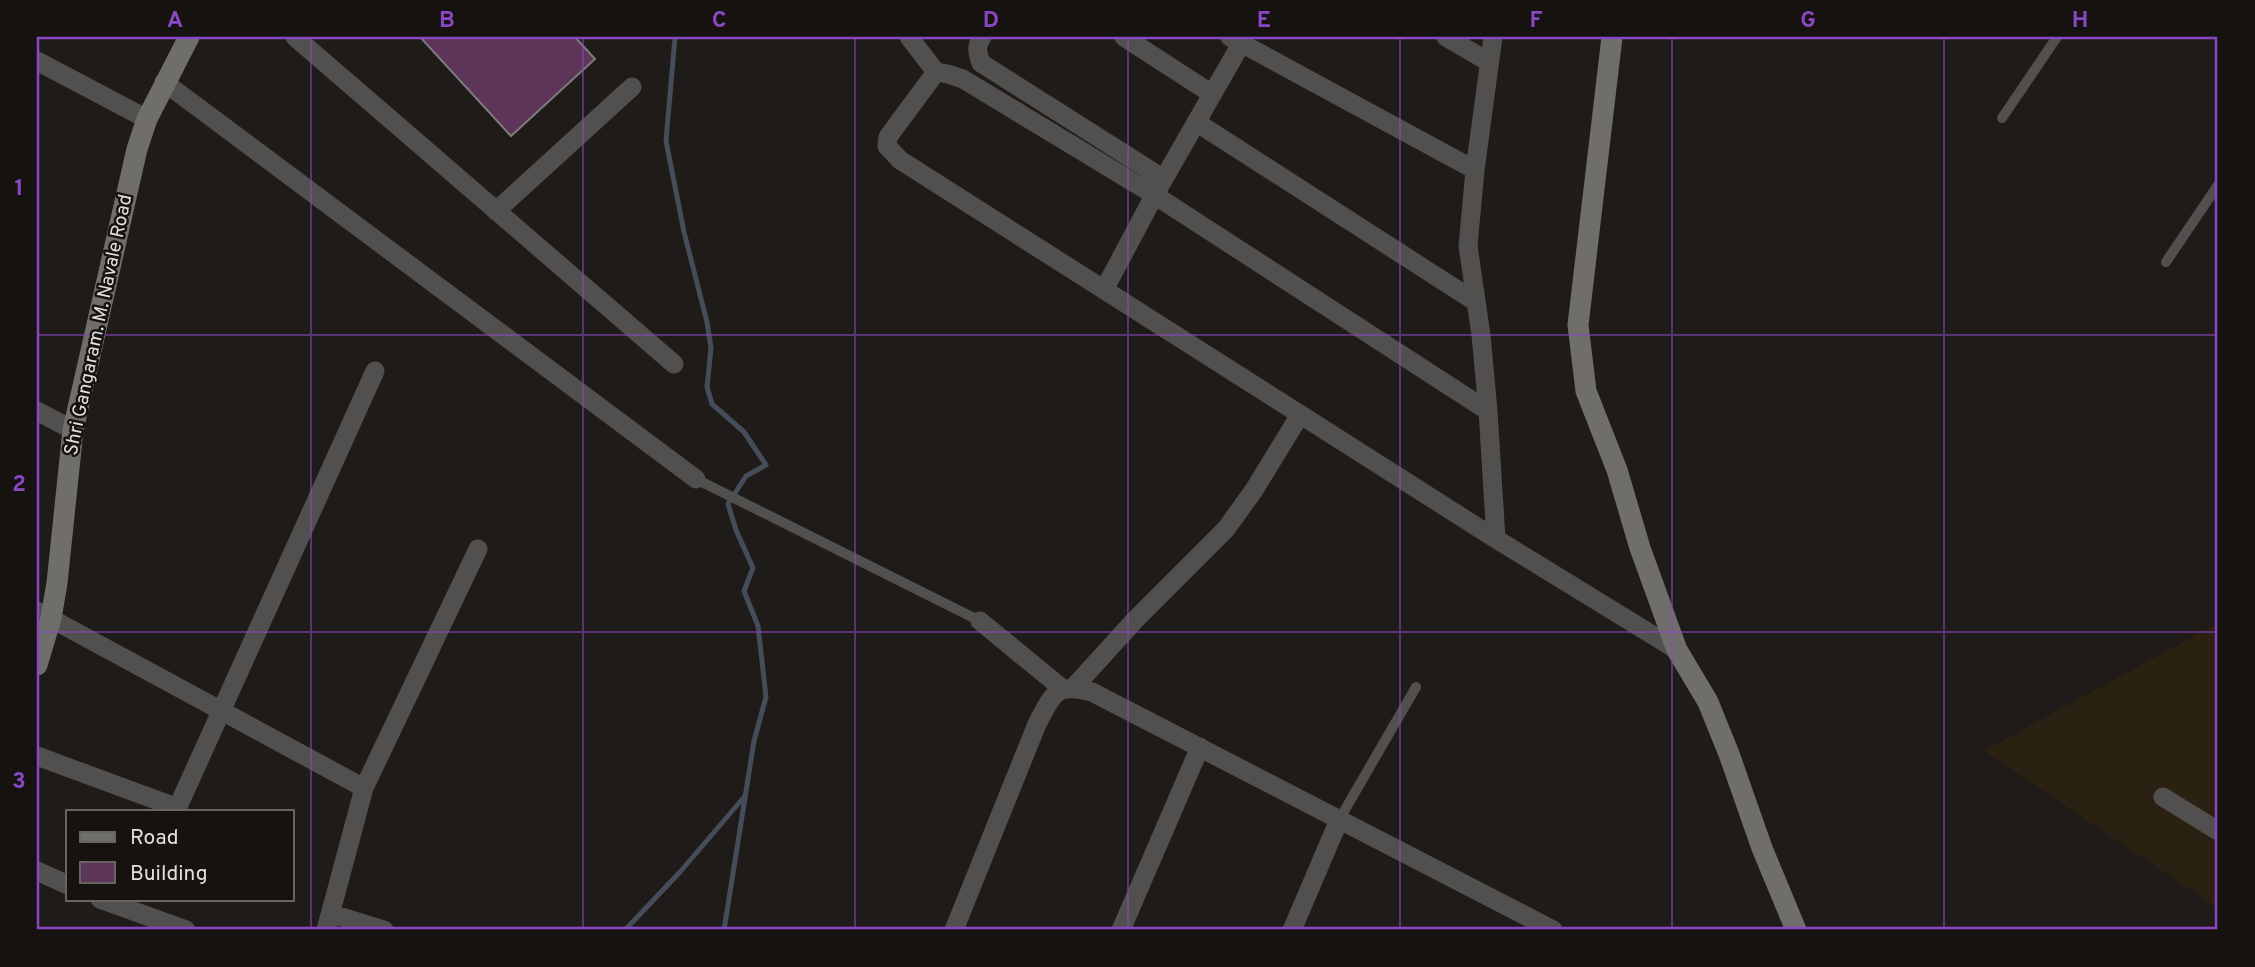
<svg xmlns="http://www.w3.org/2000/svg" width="2255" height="967" font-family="Overpass,sans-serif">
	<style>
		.industrial { fill: #2b2112 }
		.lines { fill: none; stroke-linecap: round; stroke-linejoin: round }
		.stream { stroke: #444d59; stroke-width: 5 }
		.building { fill: #5c3559; stroke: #7e7a7d; stroke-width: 2 }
		.lane { stroke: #51504e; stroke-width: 10 }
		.street { stroke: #51504e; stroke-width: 19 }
		.secondary { stroke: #706e6a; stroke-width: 21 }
		.grid { fill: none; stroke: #8a47c4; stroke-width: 2; stroke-opacity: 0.55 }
		.labels { text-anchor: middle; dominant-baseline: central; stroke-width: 5; stroke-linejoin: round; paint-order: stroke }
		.street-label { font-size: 19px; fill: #e2dfde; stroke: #161210 }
		.neatline { fill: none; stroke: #8a47c4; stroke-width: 2.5 }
		.grid-label { font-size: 23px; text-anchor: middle; font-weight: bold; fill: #8a47c4 }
	</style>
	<rect width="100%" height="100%" fill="#1f1b19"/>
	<!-- industrial -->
	<path class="industrial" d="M2218,623V908L1983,751Z"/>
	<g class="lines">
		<!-- stream -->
		<path class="stream" d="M675,37L666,141L684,232L707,322L711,348L707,387L712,404L744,432L766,465L746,476L728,504L736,530L753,568L744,591L758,626L766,697L754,741L724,930
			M625,930L680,872L745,796"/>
	</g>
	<!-- building -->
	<path class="building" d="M420,37H575L595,59L511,136Z"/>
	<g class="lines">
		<!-- lane -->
		<path class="lane" d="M2002,118L2057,37
			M2166,262L2218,185
			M696,479L980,621
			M1339,820L1416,687"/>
		<!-- street -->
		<path class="street" d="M295,37L674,364
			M909,37L936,72
			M982,37C976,46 977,52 981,63L1164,179
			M1124,37L1212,94
			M1230,37L1475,170
			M1446,37L1489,62
			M1493,37L1475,170L1468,246L1481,335L1488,411L1496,539
			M37,61L147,119
			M164,82L696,479
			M1196,122L1476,302
			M496,211L632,87
			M1104,290L1154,196L1245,37
			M37,411L73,430
			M1488,411L1156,196L963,79L948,74L936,72L888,137L887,146L900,160L1496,539L1677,650
			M37,611L364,788
			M980,621L1063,689
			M1074,687L1135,620L1226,529L1254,490L1300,415
			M37,756L178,808
			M2163,797L2218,831
			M176,811L375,371
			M37,871L68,885
			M100,899L186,930
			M332,914L384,930
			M326,930L364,788L478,549
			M954,930L1037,724C1053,694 1055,682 1092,692L1553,930
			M1121,930L1200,747
			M1292,930L1339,820"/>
		<!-- secondary -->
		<path class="secondary" d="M1612,37L1578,325L1586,391L1617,470L1640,548L1677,650L1708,702L1729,754L1762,848L1796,930
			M37,665L51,618L57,583L73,430L137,149L147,119L189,37"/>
	</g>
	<!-- grid -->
	<path class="grid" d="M311,37V930M583,37V930M855,37V930M1128,37V930M1400,37V930M1672,37V930M1944,37V930M37,335H2218M37,632H2218"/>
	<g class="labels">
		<!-- street labels -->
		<g class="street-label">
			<text transform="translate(99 325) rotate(-78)">Shri Gangaram. M. Navale Road</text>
		</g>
	</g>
	<!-- border -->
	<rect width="2255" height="967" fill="none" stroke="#161210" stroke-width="77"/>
	<!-- legend -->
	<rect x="66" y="810" width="228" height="91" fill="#161210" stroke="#686462" stroke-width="2"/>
	<rect x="80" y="832" width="35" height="10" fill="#706e6a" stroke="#686462" stroke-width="2"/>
	<text x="130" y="844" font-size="21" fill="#e2dfde">Road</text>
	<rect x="80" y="862" width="35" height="21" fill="#5c3559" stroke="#686462" stroke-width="2"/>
	<text x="130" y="880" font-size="21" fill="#e2dfde">Building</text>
	<rect x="38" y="38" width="2178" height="890" class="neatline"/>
	<g class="grid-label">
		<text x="175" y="27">A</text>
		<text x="447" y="27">B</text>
		<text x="719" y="27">C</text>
		<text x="991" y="27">D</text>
		<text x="1264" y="27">E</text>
		<text x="1536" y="27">F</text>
		<text x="1808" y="27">G</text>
		<text x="2080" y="27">H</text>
		<text x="19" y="195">1</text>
		<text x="19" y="491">2</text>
		<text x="19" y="788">3</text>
	</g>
</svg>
